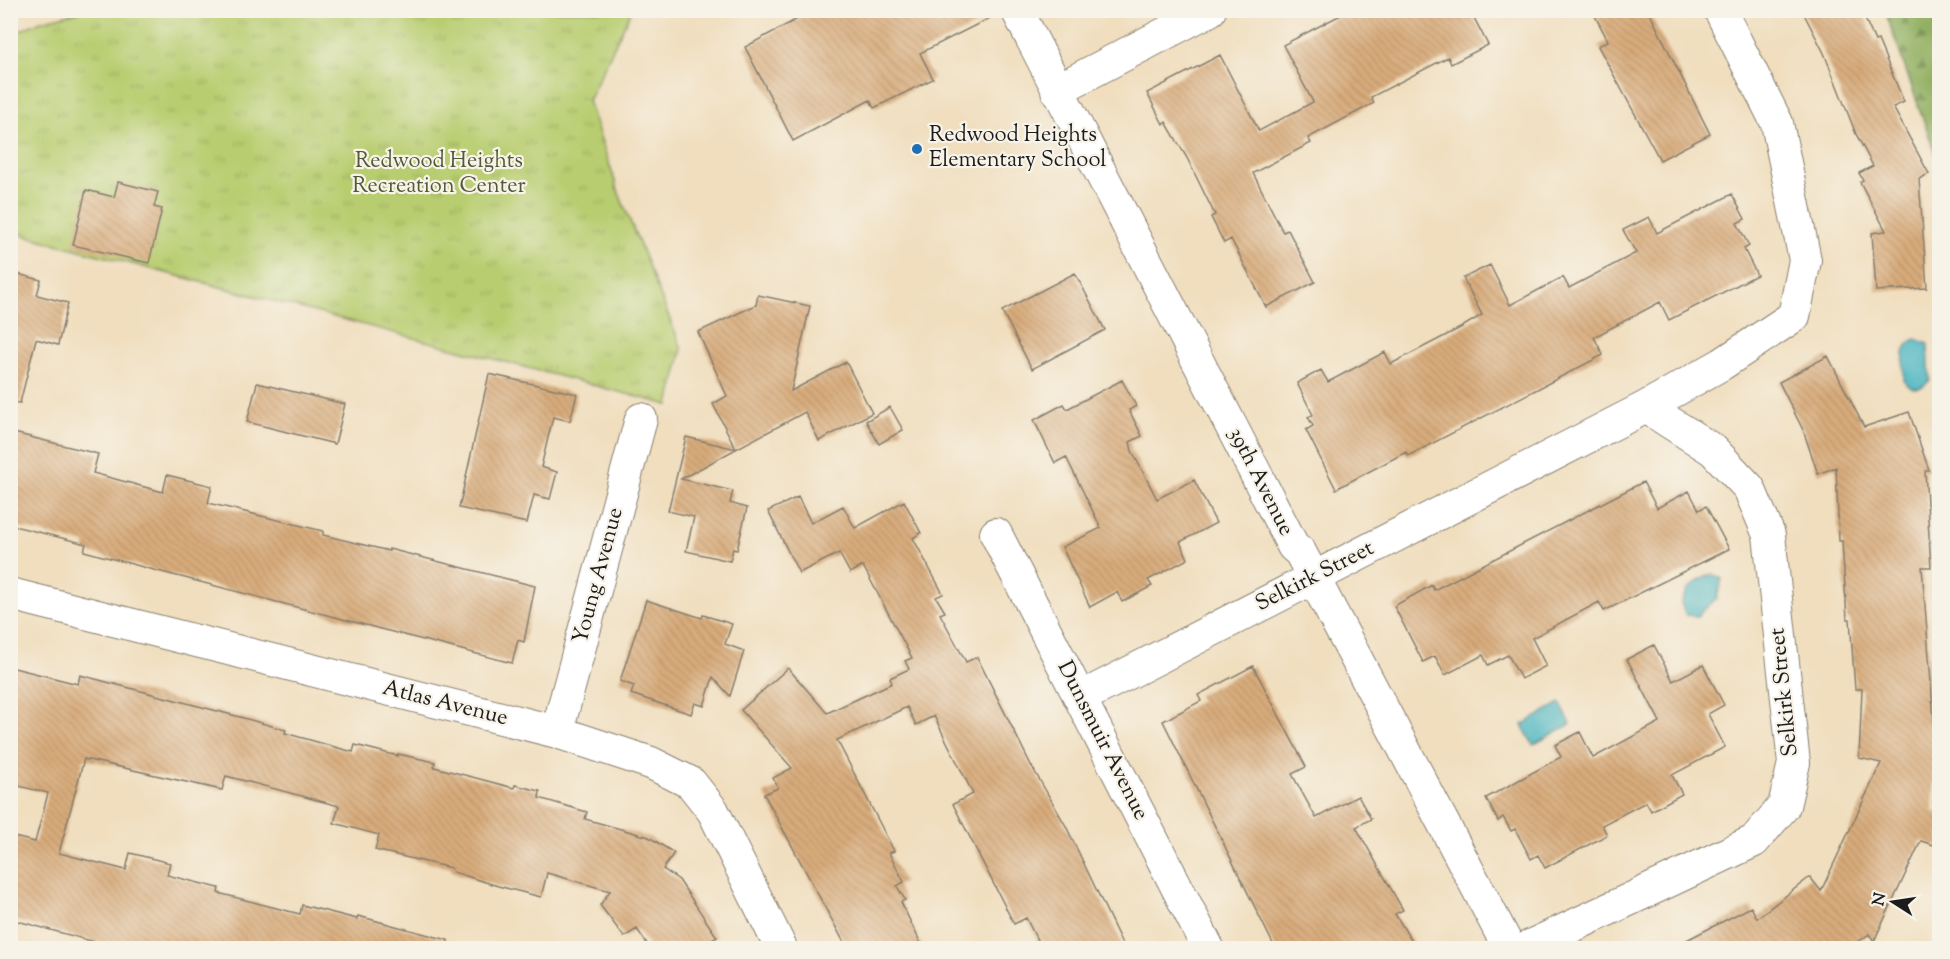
<svg xmlns="http://www.w3.org/2000/svg" width="1950" height="959" font-family="'Sorts Mill Goudy',serif">
	<style>
		.forest { fill: url(#forest-firs); stroke: #57663f; stroke-width: 1.5 }
		.park { fill: url(#park-tufts); stroke: #6a7446; stroke-width: 1.5 }
		.water { fill: #46b4c0; stroke: #31686e; stroke-width: 1.5 }
		.building { fill: url(#building-back-hatch) }
		.lines { fill: none; stroke-linecap: round; stroke-linejoin: round }
		.street-casing { stroke: #867d6d; stroke-width: 34 }
		.street { stroke: #fff; stroke-width: 32 }
		.poi-dot { fill: #1f6fb2; stroke: #f7f3e8; stroke-width: 2 }
		.labels { text-anchor: middle; dominant-baseline: central; stroke-width: 4.5; stroke-linejoin: round; paint-order: stroke }
		.poi-label { font-size: 22px; fill: #1c1c1c; stroke: #f7f3e8; text-anchor: start }
		.park-label { font-size: 22px; fill: #535a39; stroke: #f7f3e8 }
		.street-label { font-size: 22px; fill: #1c1c1c; stroke: #f7f3e8 }
	</style>
	<defs>
		<pattern id="forest-firs" width="22" height="20" patternUnits="userSpaceOnUse" patternTransform="scale(1.5)"><rect width="22" height="20" fill="#92b062"/><path d="M5 1l3.5 6h-7zM16 11l3.5 6h-7z" fill="#768e50"/></pattern>
		<pattern id="park-tufts" width="24" height="20" patternUnits="userSpaceOnUse" patternTransform="scale(1.5)"><rect width="24" height="20" fill="#b8cd70"/><path d="M3 7l-1-3M5 7V3M7 7l1-3M15 17l-1-3M17 17v-4M19 17l1-3" fill="none" stroke="#9eaf60"/></pattern>
		<pattern id="building-back-hatch" width="6" height="6" patternUnits="userSpaceOnUse" patternTransform="scale(1.5)"><rect width="6" height="6" fill="#d8ac7b"/><path d="M-1 5l2 2M0 0l6 6M5-1l2 2" fill="none" stroke="#b9936a"/></pattern>
	</defs>
	<rect width="100%" height="100%" fill="#f7f3e8"/>
	<filter id="ink" filterUnits="userSpaceOnUse"><feTurbulence type="fractalNoise" baseFrequency=".0167" numOctaves="2"/><feDisplacementMap in="SourceGraphic" scale="12" xChannelSelector="R" yChannelSelector="G"/><feConvolveMatrix kernelMatrix="1 2 1 2 8 2 1 2 1" color-interpolation-filters="sRGB"/></filter>
	<filter id="wash" filterUnits="userSpaceOnUse"><feTurbulence type="fractalNoise" baseFrequency=".008" numOctaves="4" result="noise"/><feDisplacementMap in="SourceGraphic" scale="24" xChannelSelector="R" yChannelSelector="G"/><feGaussianBlur stdDeviation="1.35" result="paint"/><feColorMatrix in="noise" values="0 0 0 0 0 0 0 0 0 0 0 0 0 0 0 0 0 1.4 0 .05"/><feComposite in="paint" operator="in"/></filter>
	<g filter="url(#wash)">
		<rect width="100%" height="100%" fill="#f0debe"/>
		<!-- forest -->
		<path class="forest" d="M1885,11H1939V164Z"/>
		<!-- park -->
		<path class="park" d="M86,10L631,11L588,101L620,196L682,349L669,405L11,232L10,35L41,21Z"/>
		<!-- water -->
		<path class="water" d="M1916,339L1928,344L1930,380C1923,389 1910,392 1904,380C1904,366 1899,344 1916,339Z
			M1712,574L1722,579L1717,598L1697,616L1686,615L1681,603C1687,586 1697,581 1712,574Z
			M1560,703L1571,724L1533,745L1522,725Z"/>
		<g id="blocks">
			<!-- building -->
			<path class="building" d="M814,10H999L1000,13L920,53L933,79L874,108L870,100L793,141L745,47Z
				M1350,10H1470L1488,45L1451,64L1448,57L1371,97L1374,103L1308,138L1311,143L1253,173L1283,232L1288,230L1315,282L1266,307L1231,239L1224,243L1211,217L1215,215L1187,158L1166,122L1163,124L1147,93L1220,55L1259,131L1313,102L1283,45Z
				M1592,10H1648L1710,134L1660,160L1598,46L1608,41Z
				M1802,10H1861L1875,41L1878,40L1904,102L1893,107L1929,174L1919,179L1927,288L1876,291L1872,233L1886,231L1860,182L1863,180L1859,173L1873,166L1856,134L1824,53Z
				M118,182L158,192L154,207L162,209L149,263L73,245L86,190L114,197Z
				M1732,194L1745,219L1737,223L1749,246L1744,249L1757,275L1669,320L1660,302L1594,337L1603,355L1408,456L1406,452L1336,489L1306,430L1313,426L1308,417L1313,415L1297,383L1321,370L1328,382L1385,352L1391,364L1462,327L1482,315L1463,278L1490,265L1510,305L1563,277L1569,288L1636,253L1623,230L1649,217L1657,233Z
				M10,272L41,280L37,295L68,303L58,345L36,339L20,403L10,402Z
				M1075,273L1105,330L1032,369L1002,311Z
				M758,295L810,306L791,391L846,362L872,413L819,441L805,412L736,449L713,404L727,396L698,332L756,305Z
				M1828,356L1864,427L1909,412L1929,470L1925,471L1931,567H1922L1936,747L1933,811L1940,813V847L1921,841L1874,941L1869,934L1850,948H1671L1751,907L1757,918L1810,877L1821,891L1881,763L1859,758L1862,689H1855L1850,619H1847L1842,541H1839L1836,467L1818,474L1803,430L1779,382Z
				M489,374L577,394L570,421L553,417L541,467L557,472L550,499L534,495L527,523L459,508Z
				M1122,380L1136,406L1129,410L1142,436L1130,442L1132,451L1157,499L1194,480L1216,523L1180,542L1188,559L1148,580L1152,586L1122,602L1117,592L1090,607L1062,547L1101,528L1066,457L1055,463L1034,420L1064,404L1067,409Z
				M257,383L345,404L335,444L247,422Z
				M890,407L903,430L879,444L866,421Z
				M10,432L98,454L93,473L163,492L167,475L212,486L208,503L323,531V535L389,551V549L535,586L524,642L518,640L512,663L154,570L84,551L86,544L10,525Z
				M686,437L736,449L681,479L733,491L730,503L747,508L737,550L733,549L730,561L686,551L694,517L668,511Z
				M1643,482L1657,508L1689,491L1699,510L1706,506L1729,549L1604,611L1599,602L1532,638L1546,666L1521,679L1508,655L1488,665L1483,655L1445,675L1435,656L1423,662L1394,606L1432,585L1434,590Z
				M798,497L811,523L843,506L855,528L904,501L921,533L913,538L943,594L936,597L945,612L940,614L966,662L977,657L1031,765L1066,826L1124,948H1041L1026,918L1014,924L953,804L973,794L934,716L916,725L907,707L837,740L894,851L889,853L904,882L897,886L905,900L901,902L923,948H847L764,794L778,788L773,778L792,768L741,710L788,668L827,713L892,683L890,678L909,669L905,661L912,658L863,566L850,573L839,553L799,573L768,511Z
				M646,600L702,618L703,615L732,624L725,644L744,651L730,696L713,677L704,706L695,703L691,714L631,694L634,686L620,681Z
				M1654,645L1673,681L1703,665L1724,705L1708,714L1725,747L1672,775L1682,794L1651,811L1646,802L1602,825L1607,835L1545,868L1538,855L1531,859L1515,829L1511,831L1503,817L1498,821L1486,798L1561,757L1555,745L1580,732L1593,758L1660,722L1627,659Z
				M1253,666L1306,767L1292,774L1316,818L1358,796L1371,819L1356,827L1403,910L1395,914L1416,948H1275L1163,721L1201,701L1198,695Z
				M10,667L78,684L80,675L240,717L286,730L285,733L353,752L355,745L398,756V754L435,762L434,767L514,788L515,785L540,791L539,798L587,812L585,819L649,837L674,853L663,869L679,880L717,937L699,948H650L637,929L624,937L600,905L610,891L547,873L541,897L498,886L453,872L451,868L375,850L379,835L334,823L339,806L226,776L222,790L84,759L59,853L126,870L130,853L170,863L167,875L219,888L218,893L300,914L302,905L357,919L358,916L448,940L447,948H117L10,919V836L35,842L48,793L10,784Z"/>
		</g>
	</g>
	<g filter="url(#ink)">
		<use href="#blocks" fill-opacity="0" stroke="#867d6d" stroke-width="1.5"/>
		<g class="lines">
			<defs>
				<path id="street" d="M1017,10L1293,546L1300,552L1509,948
					M1057,90L1210,10
					M996,534L1208,948
					M10,594L557,732L651,763L691,783L713,811L781,948
					M1080,698L1646,407L1722,364L1794,316L1805,260L1777,123L1720,10
					M557,732L641,419
					M1526,948L1754,841L1784,806L1794,763L1769,535L1749,488L1713,450L1646,407"/>
			</defs>
			<!-- street casing -->
			<use href="#street" class="street-casing"/>
			<!-- street -->
			<use href="#street" class="street"/>
		</g>
	</g>
	<!-- markers -->
	<circle class="poi-dot" cx="917" cy="149" r="6"/>
	<g class="labels">
		<!-- poi labels -->
		<g class="poi-label">
			<text x="929" y="136">Redwood Heights<tspan x="929" dy="25">Elementary School</tspan></text>
		</g>
		<!-- park labels -->
		<g class="park-label">
			<text x="439" y="162">Redwood Heights<tspan x="439" dy="25">Recreation Center</tspan></text>
		</g>
		<!-- street labels -->
		<g class="street-label">
			<text transform="translate(1260 482) rotate(63)">39th Avenue</text>
			<text transform="translate(599 576) rotate(-75)">Young Avenue</text>
			<text transform="translate(1315 577) rotate(-27)">Selkirk Street</text>
			<text transform="translate(1785 692) rotate(-96)">Selkirk Street</text>
			<text transform="translate(445 704) rotate(14)">Atlas Avenue</text>
			<text transform="translate(1102 741) rotate(63)">Dunsmuir Avenue</text>
		</g>
	</g>
	<!-- margin -->
	<rect width="1950" height="959" fill="none" stroke="#f7f3e8" stroke-width="36"/>
	<!-- north arrow -->
	<g transform="translate(1893 902) rotate(282)" stroke="#f7f3e8" stroke-width="4.5" paint-order="stroke">
	<path d="M0-4.5L10 22L0 15L-10 22Z" fill="#1c1c1c"/>
	<text y="-9" font-size="16" font-weight="bold" text-anchor="middle" fill="#1c1c1c">N</text>
	</g>
</svg>
